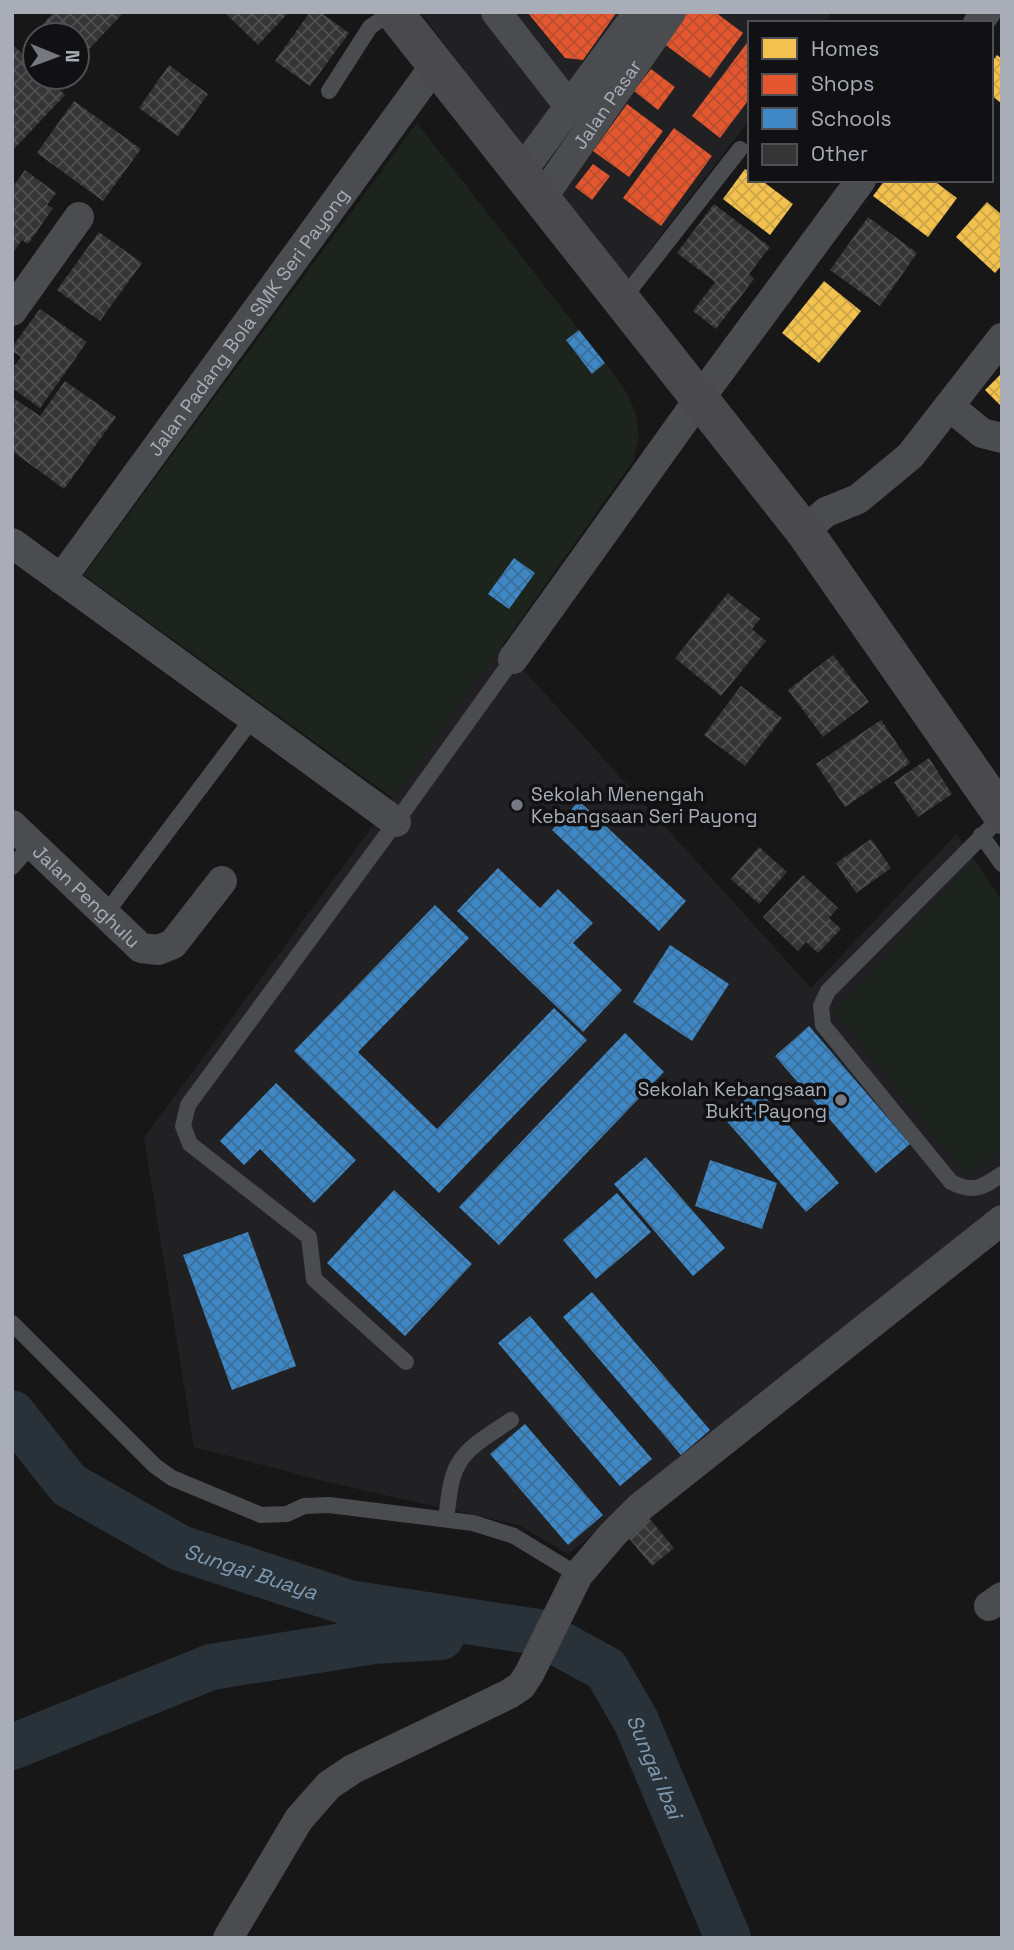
<svg xmlns="http://www.w3.org/2000/svg" width="1014" height="1950" font-family="'Space Grotesk',sans-serif">
	<style>
		.built { fill: #212123 }
		.garden { fill: #1d241e }
		.homes { fill: url(#homes-cross-hatch) }
		.shops { fill: url(#shops-cross-hatch) }
		.schools { fill: url(#schools-cross-hatch) }
		.lines { fill: none; stroke-linecap: round; stroke-linejoin: round }
		.river { stroke: #2a3239; stroke-width: 46 }
		.building { fill: url(#building-cross-hatch) }
		.service { stroke: #4b4c50; stroke-width: 16 }
		.minor { stroke: #4b4c50; stroke-width: 30 }
		.secondary { stroke: #4a4a4e; stroke-width: 38 }
		.poi-dot { fill: #757880; stroke: #111113; stroke-width: 2.5 }
		.labels { text-anchor: middle; dominant-baseline: central; stroke-width: 7; stroke-linejoin: round; paint-order: stroke }
		.street-label { font-size: 19px; fill: #a8adb8; stroke: #111113 }
		.poi-label { font-size: 19px; fill: #a8adb8; stroke: #111113; text-anchor: start }
		.water-label { font-size: 21px; font-style: italic; fill: #7f9bb3; stroke: #111113 }
	</style>
	<defs>
		<pattern id="homes-cross-hatch" width="8" height="8" patternUnits="userSpaceOnUse" patternTransform="scale(1.75)"><rect width="8" height="8" fill="#f2c14e"/><path d="M0 0l8 8M0 8l8-8" fill="none" stroke="#cca549"/></pattern>
		<pattern id="shops-cross-hatch" width="8" height="8" patternUnits="userSpaceOnUse" patternTransform="scale(1.75)"><rect width="8" height="8" fill="#e4572e"/><path d="M0 0l8 8M0 8l8-8" fill="none" stroke="#b84e30"/></pattern>
		<pattern id="schools-cross-hatch" width="8" height="8" patternUnits="userSpaceOnUse" patternTransform="scale(1.75)"><rect width="8" height="8" fill="#3f88c5"/><path d="M0 0l8 8M0 8l8-8" fill="none" stroke="#3b6f9a"/></pattern>
		<pattern id="building-cross-hatch" width="8" height="8" patternUnits="userSpaceOnUse" patternTransform="scale(1.75)"><rect width="8" height="8" fill="#353536"/><path d="M0 0l8 8M0 8l8-8" fill="none" stroke="#4f5051"/></pattern>
	</defs>
	<rect width="100%" height="100%" fill="#171717"/>
	<!-- built -->
	<path class="built" d="M420,12H832L823,23H750V119L627,280Z
		M417,123L592,373L605,363L623,386L636,414L639,438L633,461L502,646L811,988L956,834L1002,901V1211L568,1554L519,1525L331,1483L194,1447L144,1138L393,798L84,575Z"/>
	<!-- garden -->
	<path class="garden" d="M417,123L579,330L592,373L605,363C632,398 645,416 633,461L393,798L84,575Z
		M974,859L1002,901V1150L966,1175L835,1012Z"/>
	<!-- homes -->
	<path class="homes" d="M997,55L1002,59V104L991,95V63Z
		M745,169L750,172V180H761L793,204L770,235L723,199Z
		M885,180H933L957,198L928,237L873,196Z
		M987,202L1002,215V265L995,273L956,237Z
		M824,281L861,311L819,363L782,333Z
		M1002,373V407L985,390Z"/>
	<!-- shops -->
	<path class="shops" d="M527,12H617L583,60L565,58Z
		M685,12H715L743,33L710,78L663,43Z
		M750,39V98L720,138L692,116Z
		M651,69L675,87L658,110L634,91Z
		M627,104L663,131L629,177L593,151Z
		M674,128L712,156L661,226L623,198Z
		M593,164L610,176L592,200L575,187Z"/>
	<!-- schools -->
	<path class="schools" d="M579,330L605,363L592,374L566,340Z
		M514,558L535,573L509,609L488,594Z
		M579,801L686,901L659,931L552,830Z
		M498,868L540,908L558,889L593,923L573,943L622,990L583,1032L457,911Z
		M435,905L469,938L358,1052L437,1129L554,1008L587,1040L439,1193L294,1051Z
		M670,945L729,984L692,1041L633,1002Z
		M809,1026L910,1144L876,1173L775,1056Z
		M625,1033L664,1072L499,1245L459,1207Z
		M276,1083L356,1160L314,1203L260,1149L244,1165L220,1141Z
		M758,1089L839,1183L806,1212L724,1118Z
		M646,1157L725,1248L693,1276L614,1184Z
		M710,1160L777,1183L762,1229L695,1206Z
		M394,1190L472,1264L405,1336L327,1263Z
		M617,1193L651,1232L596,1279L563,1240Z
		M248,1232L296,1366L232,1390L183,1255Z
		M592,1292L710,1430L681,1455L563,1317Z
		M530,1316L652,1459L620,1486L498,1343Z
		M525,1424L603,1515L568,1545L490,1454Z"/>
	<g class="lines">
		<!-- river -->
		<g class="river">
			<path id="s1" d="M12,1413L69,1485L180,1548L349,1603L538,1632L606,1669L636,1721L728,1938"/>
			<path d="M12,1747L211,1667L374,1641L441,1637"/>
		</g>
	</g>
	<!-- building -->
	<path class="building" d="M54,12H124L77,62V35H35V50L26,42Z
		M224,12H289L258,45Z
		M310,12H320L349,33L310,86L275,61Z
		M12,44L35,66V77H47L65,95L12,151Z
		M169,65L208,94L178,136L139,108Z
		M74,101L141,149L103,201L37,153Z
		M25,170L56,193L47,205L53,208L28,244L22,240L12,254V188Z
		M714,204L770,247L749,274L754,279L716,329L693,311L715,282L677,253Z
		M868,217L917,253L880,306L830,270Z
		M99,232L142,263L100,321L57,290Z
		M40,309L87,342L40,408L12,388V369L21,357L12,351V347Z
		M65,381L116,417L64,489L12,451V397L40,416Z
		M728,593L760,619L752,629L766,641L721,696L675,658Z
		M833,655L869,702L823,737L788,690Z
		M741,686L782,718L745,766L704,735Z
		M881,720L910,763L845,807L816,764Z
		M929,758L952,794L918,817L894,782Z
		M871,839L891,868L856,893L836,863Z
		M759,847L787,872L759,904L731,879Z
		M803,875L838,908L829,918L841,929L818,953L806,942L798,951L763,917Z
		M648,1517L674,1548L652,1566L627,1536Z"/>
	<g class="lines">
		<!-- service -->
		<path class="service" d="M329,91L370,27L392,12
			M622,300L740,149
			M1002,816L828,991L821,1006L823,1025L951,1182C974,1194 983,1187 1002,1174
			M981,835L1002,864
			M12,867L33,843
			M106,913L253,718
			M12,1323L155,1466L172,1478L261,1515L287,1514L304,1506L329,1505L473,1523L514,1536L578,1575
			M406,1362L314,1279L309,1237L190,1144L183,1126L188,1105L396,822L513,659
			M446,1518C449,1501 449,1479 459,1463C469,1445 494,1432 511,1420"/>
		<!-- minor -->
		<g class="minor">
			<path d="M496,12L569,106"/>
			<path d="M978,23L986,12"/>
			<path d="M521,172L639,12"/>
			<path id="s2" d="M542,198L671,12"/>
			<path d="M12,311L79,217"/>
			<path d="M949,406L982,433L1002,438"/>
			<path d="M804,531L826,512L858,499L910,456L1002,338"/>
			<path d="M12,543L396,822"/>
			<path id="s3" d="M61,579L436,64"/>
			<path d="M513,659L700,398L861,180"/>
			<path id="s4" d="M12,825L141,948L158,950L173,944L222,881"/>
			<path d="M989,1606L1002,1597"/>
			<path d="M228,1938L299,1819L329,1785L353,1769L509,1694L521,1686L529,1674L578,1575L613,1534L639,1508L1002,1220"/>
		</g>
		<!-- secondary -->
		<path class="secondary" d="M394,12L804,531L1002,815"/>
	</g>
	<!-- markers -->
	<g class="poi-dot">
		<circle cx="517" cy="805" r="7"/>
		<circle cx="841" cy="1100" r="7"/>
	</g>
	<g class="labels">
		<!-- street labels -->
		<g class="street-label">
			<text stroke="none"><textPath href="#s2" startOffset="114">Jalan Pasar</textPath></text>
			<text stroke="none"><textPath href="#s3" startOffset="318">Jalan Padang Bola SMK Seri Payong</textPath></text>
			<text stroke="none"><textPath href="#s4" startOffset="103">Jalan Penghulu</textPath></text>
		</g>
		<!-- poi labels -->
		<g class="poi-label">
			<text x="531" y="794">Sekolah Menengah<tspan x="531" dy="22">Kebangsaan Seri Payong</tspan></text>
			<text x="827" y="1089" text-anchor="end">Sekolah Kebangsaan<tspan x="827" dy="22">Bukit Payong</tspan></text>
		</g>
		<!-- water labels -->
		<g class="water-label">
			<text stroke="none"><textPath href="#s1" startOffset="294">Sungai Buaya</textPath></text>
			<text stroke="none"><textPath href="#s1" startOffset="775">Sungai Ibai</textPath></text>
		</g>
	</g>
	<!-- border -->
	<rect width="1014" height="1950" fill="none" stroke="#a8adb8" stroke-width="28"/>
	<!-- legend -->
	<rect x="748" y="21" width="245" height="161" fill="#111113" stroke="#4d4f55" stroke-width="2"/>
	<rect x="762" y="38" width="35" height="21" fill="#f2c14e" stroke="#4d4f55" stroke-width="2"/>
	<text x="811" y="56" font-size="21" fill="#a8adb8">Homes</text>
	<rect x="762" y="74" width="35" height="21" fill="#e4572e" stroke="#4d4f55" stroke-width="2"/>
	<text x="811" y="91" font-size="21" fill="#a8adb8">Shops</text>
	<rect x="762" y="108" width="35" height="21" fill="#3f88c5" stroke="#4d4f55" stroke-width="2"/>
	<text x="811" y="126" font-size="21" fill="#a8adb8">Schools</text>
	<rect x="762" y="144" width="35" height="21" fill="#353536" stroke="#4d4f55" stroke-width="2"/>
	<text x="811" y="161" font-size="21" fill="#a8adb8">Other</text>
	<!-- north arrow -->
	<g transform="translate(56 56) rotate(91)"><circle r="33" fill="#111113" stroke="#4d4f55" stroke-width="2"/>
	<path d="M0-5L12 26L0 18L-12 26Z" fill="#757880"/>
	<text y="-10" font-size="19" font-weight="bold" text-anchor="middle" fill="#a8adb8">N</text>
	</g>
</svg>
